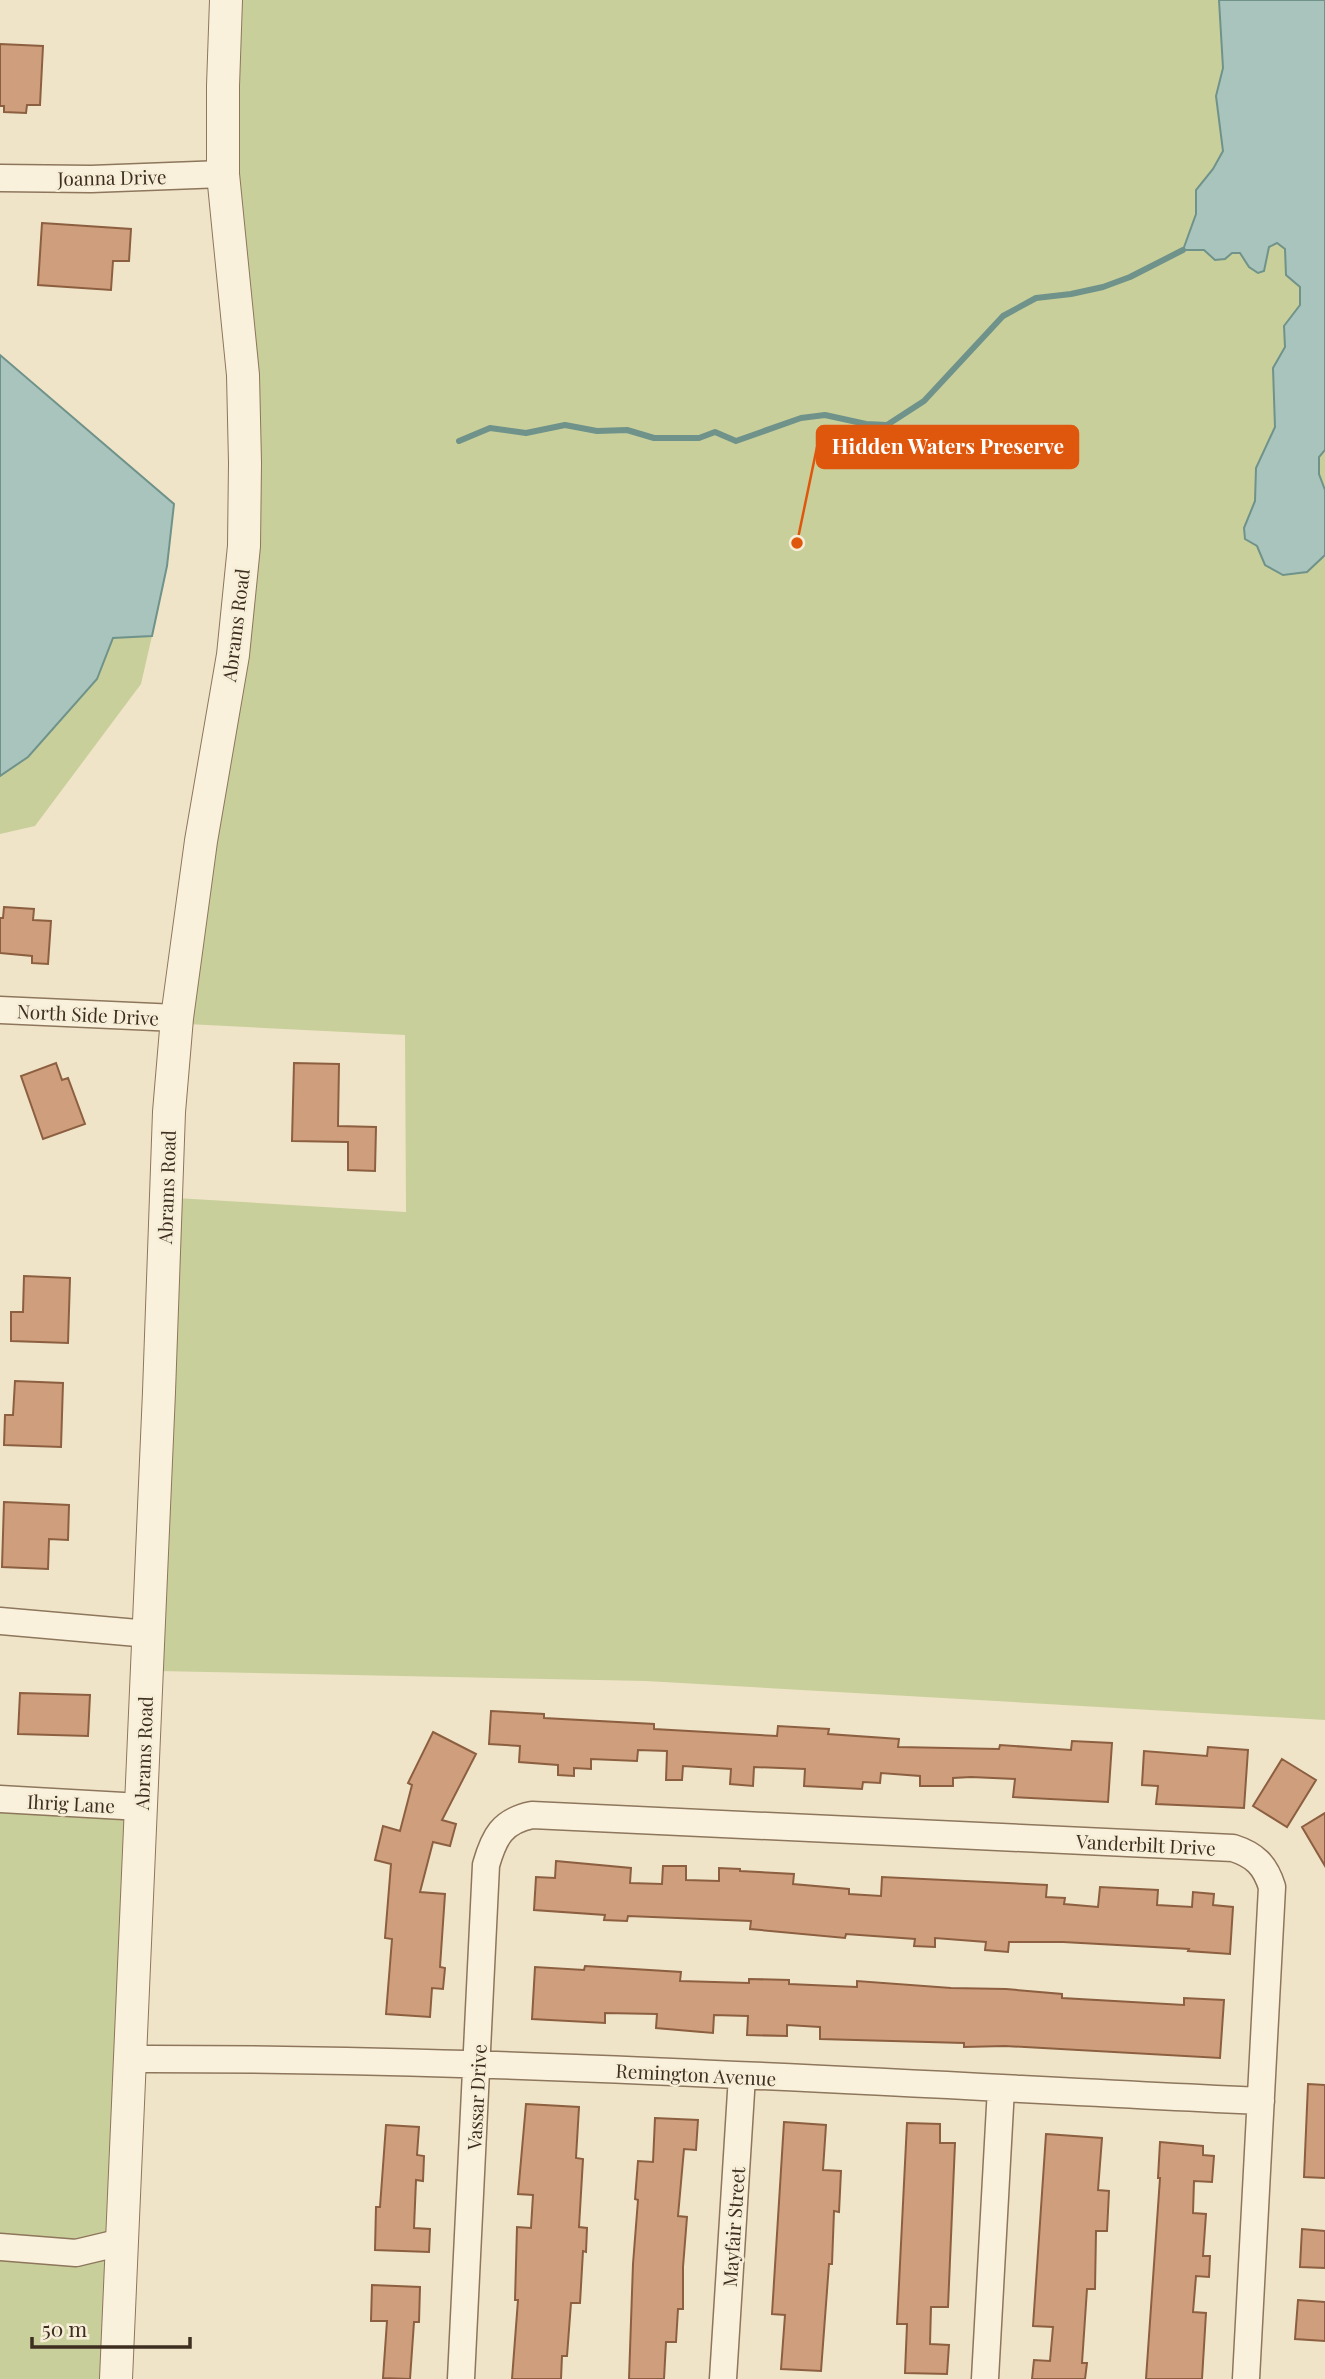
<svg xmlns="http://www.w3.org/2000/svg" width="1325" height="2379" font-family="'Playfair Display',serif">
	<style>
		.green { fill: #c9cf9b }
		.water { fill: #a9c4bc; stroke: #6f938a; stroke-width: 2 }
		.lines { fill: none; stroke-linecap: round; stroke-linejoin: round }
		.stream { stroke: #6f938a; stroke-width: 6 }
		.building { fill: #cf9f7d; stroke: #8d5f41; stroke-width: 2 }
		.minor-casing { stroke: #8d765c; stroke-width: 29 }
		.tertiary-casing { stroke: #8d765c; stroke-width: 34 }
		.minor { stroke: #faf1dc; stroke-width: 26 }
		.tertiary { stroke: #faf1dc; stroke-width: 32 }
		.labels { text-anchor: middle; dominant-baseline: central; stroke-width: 5; stroke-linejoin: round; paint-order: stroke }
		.street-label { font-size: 19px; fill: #3d2e20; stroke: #f7eed8 }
		.leader { fill: none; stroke: #df570d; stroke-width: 2.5 }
		.callout-dot { fill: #df570d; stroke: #f7eed8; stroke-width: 2.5 }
		.callout { fill: #df570d; stroke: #df570d; stroke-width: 2.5 }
		.callout-label { font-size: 21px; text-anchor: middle; font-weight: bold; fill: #fff }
	</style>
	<rect width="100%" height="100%" fill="#f0e4c8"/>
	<!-- green -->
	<path class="green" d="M237,0H1325V1720L646,1681L158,1671L176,1198L406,1212L405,1035L187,1024L200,926L224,802L229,742Z
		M152,636L141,684L35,826L0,834V776L28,757L97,679L113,638Z
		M0,1798L130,1803L105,2379H0Z"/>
	<!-- water -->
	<path class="water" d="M1219,0H1325V450L1319,457V474L1325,490V555L1307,572L1283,575L1265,565L1257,546L1245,539L1244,528L1255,501L1256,468L1275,427L1273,368L1285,347L1284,326L1300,305V287L1286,275L1285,249L1277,243L1269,247L1264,271L1258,273L1249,267L1240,253H1232L1225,259L1215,260L1204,250H1183L1196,214V190L1213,169L1223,151L1216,96L1223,68Z
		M0,355L174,504L167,566L152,636L113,638L97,679L28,757L0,776Z"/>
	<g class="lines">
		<!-- stream -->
		<path class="stream" d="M459,441L490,428L526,433L565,425L597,431L627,430L654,438H699L715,432L736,441L801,418L825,415L866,424L887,425L924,401L1003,316L1036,298L1071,294L1103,287L1130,277L1183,250"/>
	</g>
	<!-- building -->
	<path class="building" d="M0,44L43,46L40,105H27L26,113L4,112V106H0Z
		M42,223L131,229L129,261H113L111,290L38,285Z
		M4,907L34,909L33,920L51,921L48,964L32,963V956L0,953V918H3Z
		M56,1063L62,1080L68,1078L85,1124L43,1139L21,1076Z
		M294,1063L339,1064L338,1126L376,1127L375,1171L348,1170V1142L292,1141Z
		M24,1276L70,1278L68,1343L11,1341V1312H23Z
		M15,1381L63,1383L61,1447L4,1445L5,1415H13Z
		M4,1502L69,1505L68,1540L49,1539L48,1569L2,1567Z
		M20,1693L90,1695L88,1736L18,1734Z
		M491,1711L544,1714V1718L654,1724V1729L777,1736L778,1726L829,1729L828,1734L899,1739L898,1747L999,1749L1000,1745L1071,1750L1072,1741L1112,1743L1108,1802L1013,1797L1015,1779L971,1777L953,1778V1786H920V1776L881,1773L880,1783L863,1782L862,1789L804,1786L805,1769L754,1767L753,1786L730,1784L731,1769L683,1766L682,1780H666L667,1751L638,1750L637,1761L591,1759V1769L574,1768V1776L558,1775V1765L519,1762L520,1746L489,1744Z
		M433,1732L476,1754L442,1820L456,1824L450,1846L433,1842L420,1892L445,1894L440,1967L445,1968L443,1989L432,1988L430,2017L386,2014L392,1939L385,1938L391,1864L375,1860L383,1826L400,1831L412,1785L408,1783Z
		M1208,1747L1248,1750L1244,1808L1156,1804L1158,1786L1142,1785L1144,1751L1207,1756Z
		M1282,1759L1316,1780L1287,1827L1253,1806Z
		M1325,1813V1866L1302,1827Z
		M556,1861L631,1868L630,1883L662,1884L663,1866H686V1880L719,1881V1868L740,1869V1871L794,1874L793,1884L849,1889V1894L881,1896L882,1877L1047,1885L1046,1897L1065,1898L1064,1904L1098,1907L1100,1887L1158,1890L1157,1905L1192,1907L1193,1892L1214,1894L1213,1905L1233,1907L1230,1954L1188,1951L1189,1949L1063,1942H1009L1008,1952L985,1950L986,1942L935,1938V1947L914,1946L915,1939L846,1934L845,1938L750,1929L751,1921L628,1916L627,1921L604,1920L605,1915L534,1910L536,1877L555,1878Z
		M585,1966L681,1972L680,1981L749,1983V1979L789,1980V1984L857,1987V1981L951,1988L1006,1989L1062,1994V1998L1184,2005V1998L1224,2000L1220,2058L1005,2046L964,2047V2043L820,2039V2027L787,2025V2036L747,2035L748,2016L714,2015L713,2033L656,2028L657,2014L605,2013V2023L532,2019L535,1967L584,1970Z
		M1308,2084L1325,2085V2178L1304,2177Z
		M526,2104L579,2107L576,2158L583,2159L579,2227L587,2228L586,2252L583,2251L580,2303H571L567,2356H562L561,2379H512L518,2300H515L517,2227L531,2228L533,2195L518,2194Z
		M655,2118L698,2120L696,2150L684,2149L678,2216L687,2217L683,2267V2309H678L676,2342H666L664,2379H629L633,2264L638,2200L635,2199L638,2161L653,2162Z
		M784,2122L826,2125L823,2170L841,2171L839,2212L834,2211L832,2264H829L821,2371L781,2369L785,2315L772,2314Z
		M907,2123L940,2124V2143H955L948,2307H931L930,2344L949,2345L947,2374L905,2373L907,2324H897Z
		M386,2125L419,2127L417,2155L424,2156L423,2181L416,2180L414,2228L430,2229L429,2252L375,2250L376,2207H380Z
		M1046,2134L1102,2138L1098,2190L1109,2191L1107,2231H1096L1095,2289H1087L1082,2363H1087L1085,2379H1032L1034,2360L1050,2361L1053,2327L1033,2326Z
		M1160,2142L1203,2146V2155L1214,2156L1212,2182L1194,2181L1193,2213L1206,2214L1203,2256H1210L1209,2277L1196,2276L1193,2312L1206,2313L1202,2379H1146L1160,2178H1158Z
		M1302,2229L1325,2231V2268L1300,2267Z
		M372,2285L420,2287L419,2322H414L410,2379L383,2378L387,2321H371Z
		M1298,2300L1325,2302V2341L1295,2339Z"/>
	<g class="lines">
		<defs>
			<path id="minor" d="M0,178L91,179L223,174
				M0,1010L177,1018
				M0,1621L149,1634
				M0,1799L141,1807
				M130,2059C507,2058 884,2083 1261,2101
				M0,2247L76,2253L122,2242
				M461,2379L486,1865C494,1837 502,1821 532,1815L1233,1848C1255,1855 1265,1865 1272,1887L1246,2379
				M723,2379L742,2076
				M985,2379L1001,2088"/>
			<path id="tertiary" d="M116,2379L159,1392L169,1112L177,1018L201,841L233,655L244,546L245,463L243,375L223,174V86L226,0"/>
		</defs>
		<!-- minor casing -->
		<use href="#minor" class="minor-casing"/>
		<!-- tertiary casing -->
		<use href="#tertiary" class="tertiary-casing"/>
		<!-- minor -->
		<use href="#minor" class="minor"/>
		<!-- tertiary -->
		<use href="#tertiary" class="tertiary"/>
	</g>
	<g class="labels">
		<!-- street labels -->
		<g class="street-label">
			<text transform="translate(112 177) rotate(-1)">Joanna Drive</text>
			<text transform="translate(235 625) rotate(-83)">Abrams Road</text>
			<text transform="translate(88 1014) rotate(3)">North Side Drive</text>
			<text transform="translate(166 1187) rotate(-88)">Abrams Road</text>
			<text transform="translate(143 1753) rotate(-88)">Abrams Road</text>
			<text transform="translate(71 1803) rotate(3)">Ihrig Lane</text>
			<text transform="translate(1146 1844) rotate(3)">Vanderbilt Drive</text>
			<text transform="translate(696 2074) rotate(3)">Remington Avenue</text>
			<text transform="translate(476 2097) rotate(-87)">Vassar Drive</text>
			<text transform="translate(733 2227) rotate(-86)">Mayfair Street</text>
		</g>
	</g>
	<!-- callouts -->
	<path class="leader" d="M797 543L817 447"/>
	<circle class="callout-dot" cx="797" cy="543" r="7"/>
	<rect class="callout" x="817" y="426" width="261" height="42" rx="7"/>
	<g class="callout-label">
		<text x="948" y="454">Hidden Waters Preserve</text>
	</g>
	<!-- scale -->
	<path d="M32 2337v10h158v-10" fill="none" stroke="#3d2e20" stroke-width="3.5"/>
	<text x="42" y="2337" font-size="21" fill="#3d2e20" stroke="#f7eed8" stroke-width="5" paint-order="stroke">50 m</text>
</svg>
